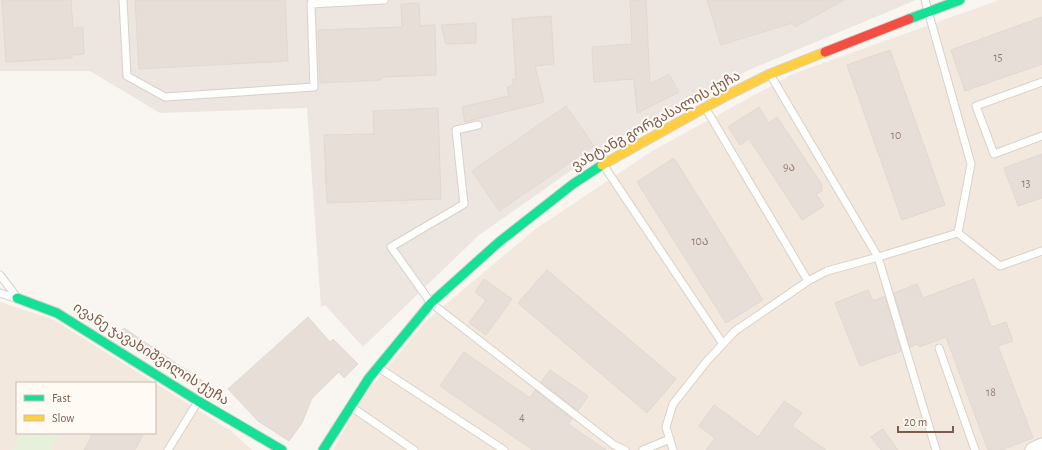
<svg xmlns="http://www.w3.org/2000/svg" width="1042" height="450" font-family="'Alegreya Sans','Noto Sans Georgian',sans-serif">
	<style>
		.residential { fill: #f2e8de }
		.industrial { fill: #ede5e0 }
		.green { fill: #e7f0db }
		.building { fill: #e6ded7; stroke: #e2d8d2 }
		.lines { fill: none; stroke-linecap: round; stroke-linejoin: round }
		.lane-casing { stroke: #d7d1cb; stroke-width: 9 }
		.street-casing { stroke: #d7d1cb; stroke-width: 17 }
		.fast-casing { stroke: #d9d2cb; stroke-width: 11 }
		.slow-casing { stroke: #d9d2cb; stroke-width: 11 }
		.jam-casing { stroke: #d9d2cb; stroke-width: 11 }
		.lane { stroke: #fefefd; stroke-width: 7 }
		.street { stroke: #fefefd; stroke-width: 15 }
		.fast { stroke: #16e098; stroke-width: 9 }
		.slow { stroke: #ffcf43; stroke-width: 9 }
		.jam { stroke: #f24e42; stroke-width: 9 }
		.labels { text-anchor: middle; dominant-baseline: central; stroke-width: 4; stroke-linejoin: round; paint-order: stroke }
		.number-label { font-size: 12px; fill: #977e72 }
		.street-label { font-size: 14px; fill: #7a5c4d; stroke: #fffaf3 }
	</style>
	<rect width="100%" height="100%" fill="#f9f5f0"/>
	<!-- residential -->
	<path class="residential" d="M999,0H1042V450H333L363,397L426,321L534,230L652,151L793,74Z
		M0,302L54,320L155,383H17V433H155V383L231,431L252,450H0Z"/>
	<!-- industrial -->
	<path class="industrial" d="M0,0H916L751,69L606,146L479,235L363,347L325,305L321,307L307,108L160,113L90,71H0Z"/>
	<!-- green -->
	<path class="green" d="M21,433H59L51,450H13Z"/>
	<!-- building -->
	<path class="building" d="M2,0H71L73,28L83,27L84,54L72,55V58L6,62Z
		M135,0H285L288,61L139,69Z
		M630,0H646L650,84L669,74L679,92L637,113L634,79L594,82L592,47L632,44Z
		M707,0H844L795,27L792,23L721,45Z
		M419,3L420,26L435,25L436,75L381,77V80L320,83L318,30L402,27L401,4Z
		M551,16L554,64L535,66L544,102L465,122L462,107L509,96L507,87L514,85L512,80L516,78L512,19Z
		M1042,17V64L965,91L951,50Z
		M476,23V43L446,44L441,25Z
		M890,50L945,205L902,220L847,65Z
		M566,106L594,146L499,211L472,171Z
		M759,107L769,123L777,117L822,185V191L816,194L824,206L802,220L749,139L740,145L728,127Z
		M438,108L441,199L327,203L324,135L374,134L373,111Z
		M1042,154V198L1018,206L1004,168Z
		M674,158L763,300L726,323L637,182Z
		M547,270L676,379L647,413L518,303Z
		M484,279L512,299L486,335L469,323L486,300L475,292Z
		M974,279L991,327L1006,322L1013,341L998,346L1033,438L1001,450H988L946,337L919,347L918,344L910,347L894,293L917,284L923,298Z
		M868,290L873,301L885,296L901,351L860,366L835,303Z
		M308,317L330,342L333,339L358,364L344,378L339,372L312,398L302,423L289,441L258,421L228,389Z
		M124,328L213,388L209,394L118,337Z
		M464,352L530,398L535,390L572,419L568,424L606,450H533L440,386Z
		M550,370L588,396L578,411L541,382Z
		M784,401L802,413L792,426L826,450H706L715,438L699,426L714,405L758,437Z
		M883,429L898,450H881L871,437Z
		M93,433H144L135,450H84Z"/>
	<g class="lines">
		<defs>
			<path id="lane" d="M123,0L127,76L165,97L314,87L311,4L312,0
				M311,4L384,0
				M771,76L878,257L936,450
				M1042,82L976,106L994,154L1042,136
				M706,109L808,281
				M478,125L456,130L464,204L391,247L431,303L614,445L625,450
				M604,166L723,344
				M958,233L1000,266L1042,251
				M0,275L16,296
				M0,293L15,298
				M939,348L975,450
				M379,368L504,450
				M353,408L414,450
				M168,450L197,403
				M643,450L670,439
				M673,450L666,427L673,404L707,361L735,331L808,281L827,271L878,257L958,233L971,164L925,0"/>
			<path id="street" d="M1033,450L1042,446"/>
			<path id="fast" d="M909,19L960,0
				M17,298L57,313L198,401L282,450
				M323,450L369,378L431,303L499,242L573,184L602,165"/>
			<path id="slow" d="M602,165L724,97L770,74L825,52"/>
			<path id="jam" d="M825,52L909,19"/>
		</defs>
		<!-- lane casing -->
		<use href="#lane" class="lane-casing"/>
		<!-- street casing -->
		<use href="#street" class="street-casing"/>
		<!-- fast casing -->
		<use href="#fast" class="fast-casing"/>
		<!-- slow casing -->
		<use href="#slow" class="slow-casing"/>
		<!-- jam casing -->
		<use href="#jam" class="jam-casing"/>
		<!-- lane -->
		<use href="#lane" class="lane"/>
		<!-- street -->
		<use href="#street" class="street"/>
		<!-- fast -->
		<use href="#fast" class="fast"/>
		<!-- slow -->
		<use href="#slow" class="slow"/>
		<!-- jam -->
		<use href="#jam" class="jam"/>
	</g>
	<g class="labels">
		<!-- number labels -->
		<g class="number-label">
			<text x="998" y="57">15</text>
			<text x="896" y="135">10</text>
			<text x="789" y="167">9ა</text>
			<text x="1026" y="183">13</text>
			<text x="700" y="241">10ა</text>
			<text x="991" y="392">18</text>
			<text x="522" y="417">4</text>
		</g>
		<!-- street labels -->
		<g class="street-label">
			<text transform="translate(656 121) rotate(-29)">ვახტანგ გორგასალის ქუჩა</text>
			<text transform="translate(151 354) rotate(32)">ივანე ჯავახიშვილის ქუჩა</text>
		</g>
	</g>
	<!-- legend -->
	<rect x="16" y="382" width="140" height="52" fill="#fffaf3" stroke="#cabbb1"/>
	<rect x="24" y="395" width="20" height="6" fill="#16e098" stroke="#cabbb1"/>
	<text x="52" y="402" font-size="12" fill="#7a5c4d">Fast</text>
	<rect x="24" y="415" width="20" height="6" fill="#ffcf43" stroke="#cabbb1"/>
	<text x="52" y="422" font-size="12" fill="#7a5c4d">Slow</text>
	<!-- scale -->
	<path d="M898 426v6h55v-6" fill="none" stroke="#7a5c4d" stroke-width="2"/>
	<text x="904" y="426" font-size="12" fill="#7a5c4d" stroke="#fffaf3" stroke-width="3" paint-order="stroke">20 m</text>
</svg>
